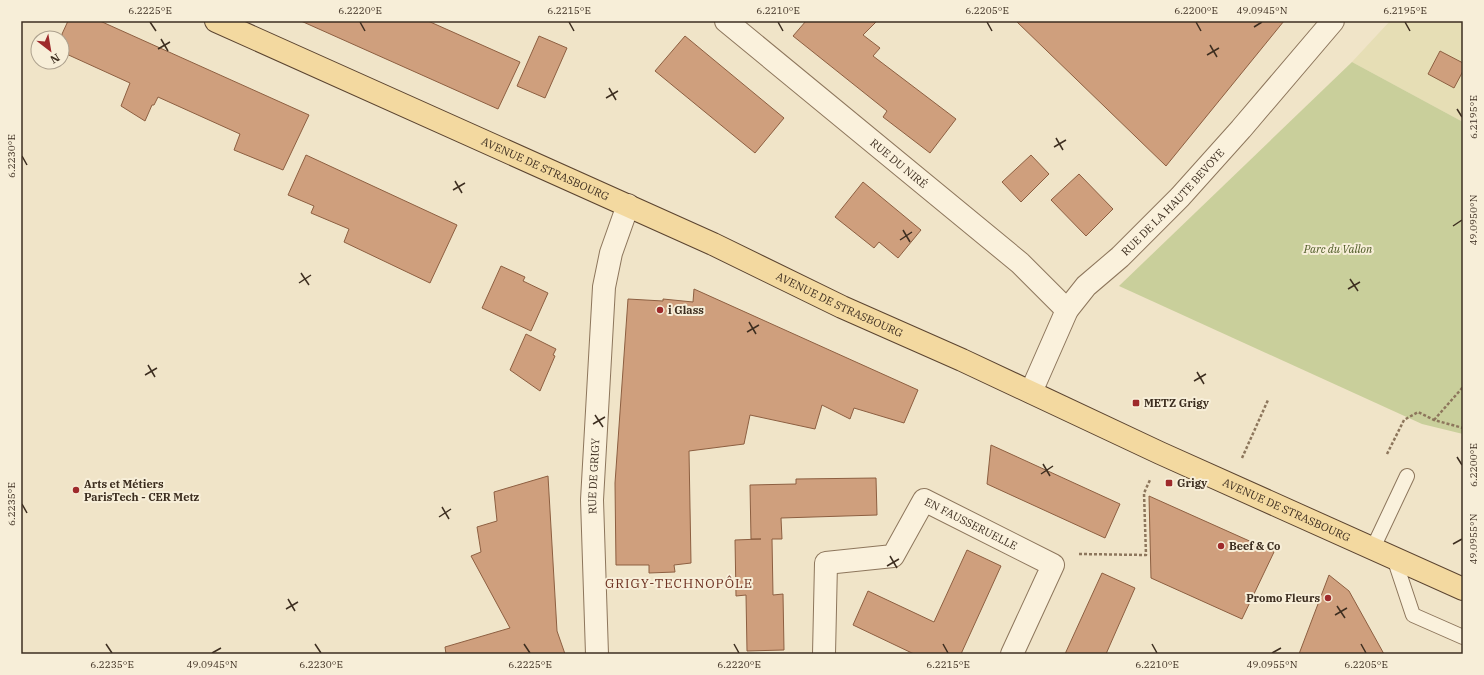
<svg xmlns="http://www.w3.org/2000/svg" width="1484" height="675" font-family="'IBM Plex Serif',serif">
	<style>
		.farmland { fill: #e6deb5 }
		.green { fill: #c9cf9b }
		.building { fill: #cf9f7d; stroke: #8d5f41 }
		.lines { fill: none; stroke-linecap: round; stroke-linejoin: round }
		.lane-casing { stroke: #8d765c; stroke-width: 16 }
		.street-casing { stroke: #8d765c; stroke-width: 24 }
		.primary-casing { stroke: #5b4430; stroke-width: 24 }
		.path { stroke: #8d765c; stroke-width: 2.5; stroke-dasharray: 3 2; stroke-linecap: butt }
		.lane { stroke: #faf1dc; stroke-width: 14 }
		.street { stroke: #faf1dc; stroke-width: 22 }
		.primary { stroke: #f3d9a0; stroke-width: 22 }
		.ticks { fill: none; stroke: #3d2e20; stroke-width: 1.5 }
		.poi-dot { fill: #9e2a2b; stroke: #f7eed8; stroke-width: 1.5 }
		.labels { text-anchor: middle; dominant-baseline: central; stroke-width: 4; stroke-linejoin: round; paint-order: stroke }
		.street-label { font-size: 11px; fill: #3d2e20; stroke: #f7eed8 }
		.park-label { font-size: 11px; font-style: italic; fill: #4d5a26; stroke: #f7eed8 }
		.poi-label { font-size: 11px; font-weight: bold; fill: #3d2e20; stroke: #f7eed8; text-anchor: start }
		.quarter-label { font-size: 13px; letter-spacing: 1px; fill: #6b2e1e; stroke: #f7eed8 }
		.neatline { fill: none; stroke: #3d2e20; stroke-width: 1.5 }
		.ticks-label { font-size: 10px; text-anchor: middle; fill: #3d2e20 }
	</style>
	<rect width="100%" height="100%" fill="#f0e4c8"/>
	<!-- farmland -->
	<path class="farmland" d="M1390,21H1463V122L1352,62Z"/>
	<!-- green -->
	<path class="green" d="M1352,62L1463,122V434L1422,424L1119,286Z"/>
	<!-- building -->
	<path class="building" d="M68,21H100L309,115L283,170L234,150L240,134L158,97L154,105H152L145,121L121,106L130,83L62,52V34Z
		M301,21H428L520,62L498,109Z
		M806,21H877L863,35L880,48L873,56L956,119L930,153L883,117L887,111L793,36Z
		M1016,21H1284L1166,166Z
		M539,36L567,48L545,98L517,86Z
		M685,36L784,118L755,153L655,71Z
		M1440,51L1463,63V71L1454,88L1428,74Z
		M306,155L457,225L430,283L344,242L349,229L311,213L314,206L288,195Z
		M1031,155L1049,174L1021,202L1002,182Z
		M1079,174L1113,209L1086,236L1051,200Z
		M863,182L921,230L898,258L879,242L874,248L835,217Z
		M501,266L525,277L523,281L548,293L531,331L482,308Z
		M694,289L918,390L904,423L854,408L850,419L822,405L815,429L750,415L744,444L689,451L691,563L674,565L675,572L649,573V565H616L615,483L628,299L663,301V299L693,302Z
		M526,334L556,349L553,355L555,356L540,391L510,370Z
		M991,445L1120,504L1105,538L987,484Z
		M548,476L557,631L565,654H446L445,647L510,628L471,556L481,552L477,527L497,521L494,492Z
		M876,478L877,515L781,518L782,539H772L773,595L783,594L784,650L747,651L746,595L736,596L735,540L761,539H751L750,485L796,484V479Z
		M1149,496L1274,552L1242,619L1151,578Z
		M967,550L1001,566L961,654H914L853,625L868,591L934,622Z
		M1102,573L1135,588L1106,654H1065Z
		M1329,575L1349,591L1384,654H1299Z"/>
	<g class="lines">
		<defs>
			<path id="lane" d="M1373,548L1407,476
				M1394,558L1413,615L1463,637"/>
			<g id="street">
				<path id="s1" d="M726,21L1020,263L1067,310"/>
				<path id="s2" d="M1031,392L1067,310L1086,286L1120,257L1180,197L1241,129L1333,21"/>
				<path id="s3" d="M597,654L592,500L604,287L611,253L628,205"/>
				<path id="s4" d="M824,654L826,563L893,556L924,500L1053,565L1012,654"/>
			</g>
			<g id="primary">
				<path id="s5" d="M216,21L713,244L842,307L962,360L1160,453L1463,589"/>
			</g>
		</defs>
		<!-- lane casing -->
		<use href="#lane" class="lane-casing"/>
		<!-- street casing -->
		<use href="#street" class="street-casing"/>
		<!-- primary casing -->
		<use href="#primary" class="primary-casing"/>
		<!-- path -->
		<path class="path" d="M1434,420L1463,387
			M1387,454L1404,420L1418,412L1434,420L1463,428
			M1242,458L1268,400
			M1079,554L1146,555L1144,493L1150,480"/>
		<!-- lane -->
		<use href="#lane" class="lane"/>
		<!-- street -->
		<use href="#street" class="street"/>
		<!-- primary -->
		<use href="#primary" class="primary"/>
	</g>
	<!-- ticks -->
	<path class="ticks" d="M150,22L156,31M360,22L365,31M569,22L574,31M778,22L783,31M987,22L992,31M1196,22L1201,31M1405,22L1410,31M1254,27L1262,22M161,39L168,51M1210,45L1217,57M158,49L170,42M1207,55L1219,48M609,88L616,100M606,98L618,91M1457,109L1462,117M1056,138L1063,150M1054,147L1066,140M22,156L27,165M455,181L462,193M453,190L465,183M1453,226L1462,220M903,230L910,242M900,240L912,232M301,273L309,285M1350,279L1358,291M299,283L311,275M1348,289L1360,282M749,322L756,334M747,332L759,325M148,365L155,377M1197,372L1204,384M145,375L157,368M1194,381L1206,374M595,415L603,427M593,424L605,417M1457,457L1462,465M1043,464L1050,476M1041,474L1053,466M22,504L27,513M442,507L449,519M439,517L451,509M1453,544L1462,539M890,556L897,568M887,566L899,559M288,599L295,611M1337,606L1345,618M286,609L298,602M1335,615L1347,608M106,644L112,653M315,644L321,653M524,644L530,653M734,644L739,653M943,644L948,653M1152,644L1157,653M1361,644L1366,653M212,653L221,648M1272,653L1281,648"/>
	<!-- markers -->
	<g class="poi-dot">
		<circle cx="660" cy="310" r="4"/>
		<rect x="1132" y="399" width="8" height="8" rx="2"/>
		<rect x="1165" y="479" width="8" height="8" rx="2"/>
		<circle cx="76" cy="490" r="4"/>
		<circle cx="1221" cy="546" r="4"/>
		<circle cx="1328" cy="598" r="4"/>
	</g>
	<g class="labels">
		<!-- street labels -->
		<g class="street-label">
			<text stroke="none"><textPath href="#s1" startOffset="224">RUE DU NIRÉ</textPath></text>
			<text stroke="none"><textPath href="#s5" startOffset="361">AVENUE DE STRASBOURG</textPath></text>
			<text stroke="none"><textPath href="#s2" startOffset="241">RUE DE LA HAUTE BEVOYE</textPath></text>
			<text stroke="none"><textPath href="#s5" startOffset="685">AVENUE DE STRASBOURG</textPath></text>
			<text stroke="none"><textPath href="#s3" startOffset="178">RUE DE GRIGY</textPath></text>
			<text stroke="none"><textPath href="#s5" startOffset="1177">AVENUE DE STRASBOURG</textPath></text>
			<text stroke="none"><textPath href="#s4" startOffset="275">EN FAUSSERUELLE</textPath></text>
		</g>
		<!-- park labels -->
		<g class="park-label">
			<text x="1338" y="249">Parc du Vallon</text>
		</g>
		<!-- poi labels -->
		<g class="poi-label">
			<text x="668" y="310">i Glass</text>
			<text x="1144" y="403">METZ Grigy</text>
			<text x="1177" y="483">Grigy</text>
			<text x="84" y="484">Arts et Métiers<tspan x="84" dy="13">ParisTech - CER Metz</tspan></text>
			<text x="1229" y="546">Beef &amp; Co</text>
			<text x="1320" y="598" text-anchor="end">Promo Fleurs</text>
		</g>
		<!-- quarter labels -->
		<g class="quarter-label">
			<text x="679" y="583">GRIGY-TECHNOPÔLE</text>
		</g>
	</g>
	<!-- border -->
	<rect width="1484" height="675" fill="none" stroke="#f7eed8" stroke-width="44"/>
	<!-- north arrow -->
	<g transform="translate(50 50) rotate(149)"><circle r="19" fill="#f7eed8" stroke="#ada18e"/>
	<path d="M0-3L7 15L0 10L-7 15Z" fill="#9e2a2b"/>
	<text y="-6" font-size="11" font-weight="bold" text-anchor="middle" fill="#3d2e20">N</text>
	</g>
	<rect x="22" y="22" width="1440" height="631" class="neatline"/>
	<g class="ticks-label">
		<text x="150" y="14">6.2225°E</text>
		<text x="360" y="14">6.2220°E</text>
		<text x="569" y="14">6.2215°E</text>
		<text x="778" y="14">6.2210°E</text>
		<text x="987" y="14">6.2205°E</text>
		<text x="1196" y="14">6.2200°E</text>
		<text x="1262" y="14">49.0945°N</text>
		<text x="1405" y="14">6.2195°E</text>
		<text transform="translate(1473 117) rotate(-90)" y="4">6.2195°E</text>
		<text transform="translate(11 156) rotate(-90)" y="4">6.2230°E</text>
		<text transform="translate(1473 220) rotate(-90)" y="4">49.0950°N</text>
		<text transform="translate(1473 465) rotate(-90)" y="4">6.2200°E</text>
		<text transform="translate(11 504) rotate(-90)" y="4">6.2235°E</text>
		<text transform="translate(1473 539) rotate(-90)" y="4">49.0955°N</text>
		<text x="112" y="668">6.2235°E</text>
		<text x="212" y="668">49.0945°N</text>
		<text x="321" y="668">6.2230°E</text>
		<text x="530" y="668">6.2225°E</text>
		<text x="739" y="668">6.2220°E</text>
		<text x="948" y="668">6.2215°E</text>
		<text x="1157" y="668">6.2210°E</text>
		<text x="1272" y="668">49.0955°N</text>
		<text x="1366" y="668">6.2205°E</text>
	</g>
</svg>
